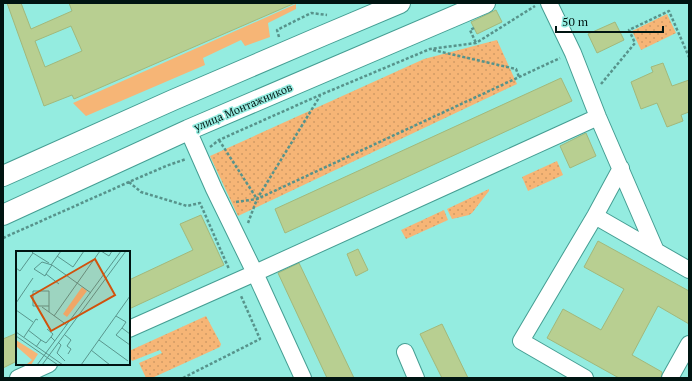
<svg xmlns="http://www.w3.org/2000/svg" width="692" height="381" font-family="'PT Serif',serif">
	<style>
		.green { fill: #f6b576 }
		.park { fill: url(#park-dots) }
		.building { fill: #b8cf91; stroke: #a2b87b; fill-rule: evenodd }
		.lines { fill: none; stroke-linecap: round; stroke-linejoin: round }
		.minor-casing { stroke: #459e93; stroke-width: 18 }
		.major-casing { stroke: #459e93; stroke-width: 22 }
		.path { stroke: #57938b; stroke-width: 2.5; stroke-dasharray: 3 2; stroke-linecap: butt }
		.minor { stroke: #fff; stroke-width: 16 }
		.major { stroke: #fff; stroke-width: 20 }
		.labels { text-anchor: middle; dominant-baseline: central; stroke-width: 3; stroke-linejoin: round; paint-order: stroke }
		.street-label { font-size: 11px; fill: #001411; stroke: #94ece0 }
		.inset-road { fill: none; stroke: #59968d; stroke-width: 1 }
		.view { fill: #d1520c; fill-opacity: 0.15; stroke: #d1520c; stroke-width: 2 }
		.inset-edge { fill: none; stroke: #001411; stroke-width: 2 }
	</style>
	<defs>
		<pattern id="park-dots" width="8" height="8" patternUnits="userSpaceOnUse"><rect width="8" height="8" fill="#f6b576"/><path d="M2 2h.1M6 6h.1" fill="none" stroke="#d19b65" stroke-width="1.8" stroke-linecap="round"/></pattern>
	</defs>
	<rect width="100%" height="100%" fill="#94ece0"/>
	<!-- green -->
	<path class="green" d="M296,4V9L268,23L270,37L245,46L241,40L203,58L205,65L86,116L73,103Z"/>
	<!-- park -->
	<path class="park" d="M667,14L676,33L641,50L632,31Z
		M497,40L517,84L238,216L210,156L424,59Z
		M557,161L563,175L528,191L522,177Z
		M489,189V191L472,213L469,215L452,219L447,209Z
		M444,210L448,220L406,239L401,230Z
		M206,316L221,344L220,347L152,378H146L139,363L162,353L160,350L132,361L129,355V351Z"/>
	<!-- building -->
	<path class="building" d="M7,3H21L31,29L72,11L69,3H295L74,99L72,95L44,106ZM71,26L82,51L45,67L35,41Z
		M496,10L502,22L477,34L471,22Z
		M615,22L624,40L597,53L588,34Z
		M663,63L672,86L689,80V112L681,115L683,121L667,127L657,103L641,109L631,82L653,72L651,67Z
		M561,78L572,101L285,233L275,209Z
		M586,133L596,156L570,168L560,146Z
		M201,215L224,265L129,309V280L193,250L180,224Z
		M598,241L689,291V324L658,306L632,355L662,372L661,378H619L547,338L563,309L601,330L624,289L584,267Z
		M358,249L368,270L356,276L347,254Z
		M299,263L354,378H327L278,273Z
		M442,324L468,378H442L420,334Z
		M17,333V361L3,368V339Z"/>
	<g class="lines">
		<defs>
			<path id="minor" d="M549,3L573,53L598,117L656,251
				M188,130L214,189L255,273L303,378
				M595,216L689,270
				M129,329L255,273L598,117
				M405,352L416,378
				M18,378L49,364
				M585,378L521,341L595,216L621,168
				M670,378L689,344"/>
			<path id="major" d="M3,176L173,100L322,36L400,3
				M3,215L188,130L485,3"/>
		</defs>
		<!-- minor casing -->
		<use href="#minor" class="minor-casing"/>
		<!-- major casing -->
		<use href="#major" class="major-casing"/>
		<!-- path -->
		<path class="path" d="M474,28L470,30L476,43
			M279,37L277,30L311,13L327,15
			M433,50L516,69L519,77
			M601,84L635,43L629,30L669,11L689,57
			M219,140L257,199
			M210,147L219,140L320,95L430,49L476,43L535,6
			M129,182L141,192L187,206L200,203L229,269
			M236,202L257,199L560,58
			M248,223L257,199L320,96
			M3,238L129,182L166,166L186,159
			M183,378L260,339L241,296"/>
		<!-- minor -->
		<use href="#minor" class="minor"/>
		<!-- major -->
		<use href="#major" class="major"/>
	</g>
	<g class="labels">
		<!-- street labels -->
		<g class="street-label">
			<text transform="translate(243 107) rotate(-23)">улица Монтажников</text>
		</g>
	</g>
	<!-- overview -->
	<g transform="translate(16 251)">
		<rect width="114" height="114" fill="#94ece0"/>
		<path d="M0,89L22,103L15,114H11V113L16,109L0,95Z" fill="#f6b576"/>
		<path d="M66,36L71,40L51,66L47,63Z" fill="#f6b576"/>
		<path class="inset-road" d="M85,0L93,5L96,0M17,2L33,12M41,5L57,16L68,0M35,14L45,0M0,17L4,20L17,2L15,0M30,23L29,25L18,18L26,11L36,14M43,33L30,23L36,14L75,42M0,52L17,27M33,55H17V40H33V61M26,56L51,74M0,59L17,71M38,65L84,0M100,65L110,71L106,77L114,83M106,77L100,84L114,94M31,78L37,83L35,86L39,90M12,79L25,89M0,81L47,114M49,84L55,89L51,95L55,98L52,103M0,85L42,114M8,86L20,68L22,69M83,89L112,110M42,91L45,94L41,102L49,110M20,96L25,89L30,92L35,86M75,99L94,114M21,114L105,0M26,114L110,0M65,114L114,45"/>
		<path class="view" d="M79,8L99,44L35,80L15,45Z"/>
		<rect width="114" height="114" class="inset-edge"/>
	</g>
	<!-- border -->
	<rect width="692" height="381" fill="none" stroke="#001411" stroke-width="8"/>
	<!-- scale -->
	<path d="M556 26v6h107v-6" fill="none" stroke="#001411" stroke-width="2"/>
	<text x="562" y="26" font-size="12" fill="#001411" stroke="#94ece0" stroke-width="3" paint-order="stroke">50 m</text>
</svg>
